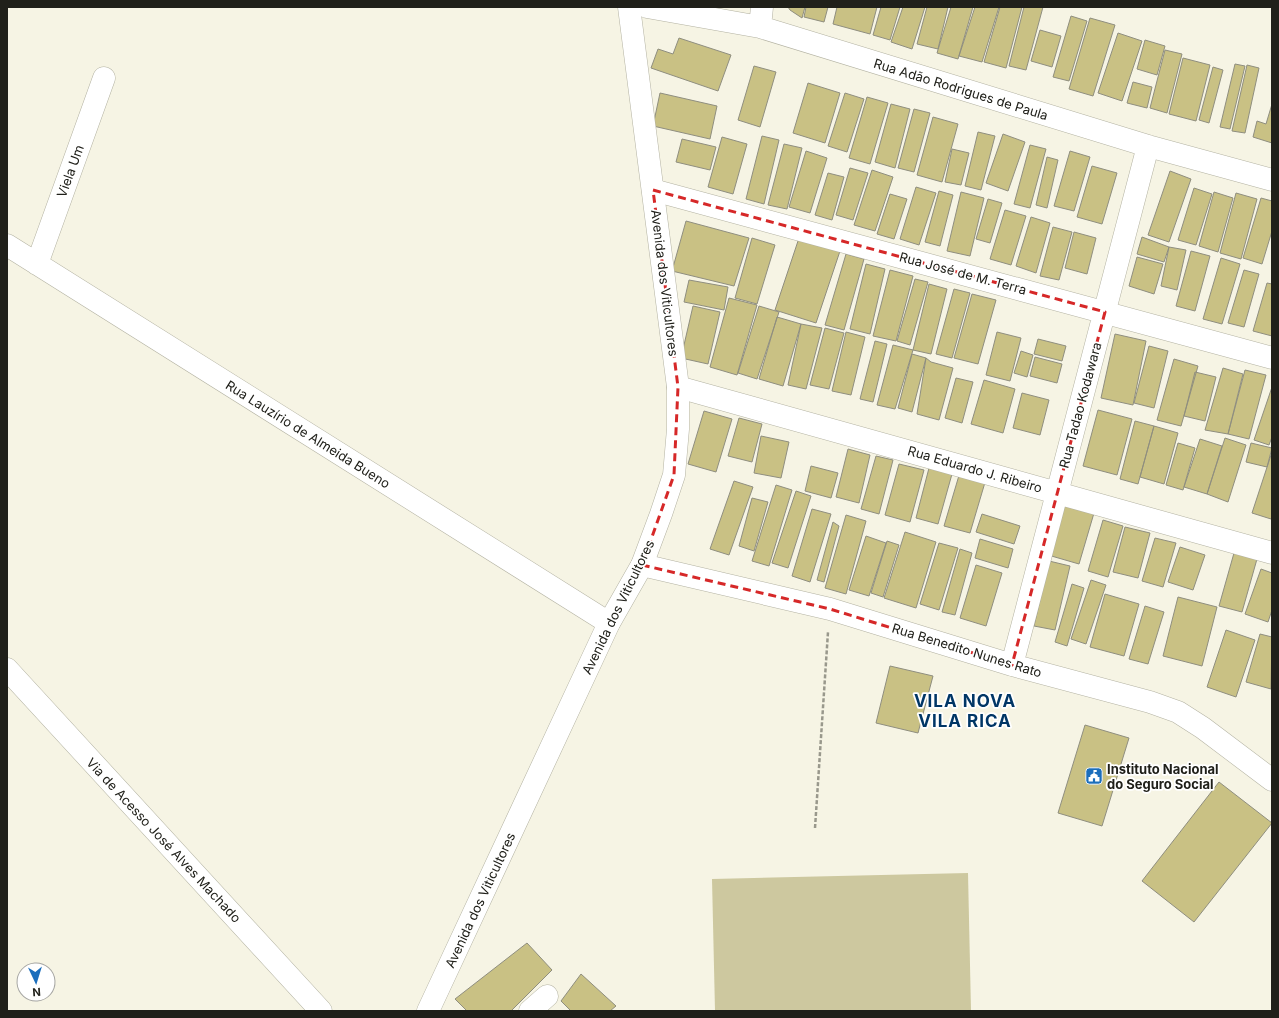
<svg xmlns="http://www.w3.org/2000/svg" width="1279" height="1018" font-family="Inter,sans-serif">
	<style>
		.green { fill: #cdc89f }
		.building { fill: #c9c184; stroke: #8f8e7f }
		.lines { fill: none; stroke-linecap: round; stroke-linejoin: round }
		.minor-casing { stroke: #b3b2a2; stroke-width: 23 }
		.secondary-casing { stroke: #b3b2a2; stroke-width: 23 }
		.path { stroke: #99988c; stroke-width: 2.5; stroke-dasharray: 4 2; stroke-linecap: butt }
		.minor { stroke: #fff; stroke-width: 22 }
		.secondary { stroke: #fff; stroke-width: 22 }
		.marked { fill: none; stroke: #d62828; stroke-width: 3; stroke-dasharray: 8 5; stroke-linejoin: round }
		.labels { text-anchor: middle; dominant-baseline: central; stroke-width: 3.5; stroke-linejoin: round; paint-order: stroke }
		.street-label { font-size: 13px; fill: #20201a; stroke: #fff }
		.poi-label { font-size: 13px; font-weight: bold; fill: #20201a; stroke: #fff; text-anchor: start }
		.district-label { font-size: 17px; font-weight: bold; letter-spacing: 1px; fill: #003666; stroke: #fff }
	</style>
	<rect width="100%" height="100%" fill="#f6f4e4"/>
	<!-- green -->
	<path class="green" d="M968,873L971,1011H715L712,879Z"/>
	<!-- building -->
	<path class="building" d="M788,7H805L802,18L790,10Z
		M806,7H828L824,22L804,17Z
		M837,7H877L870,34L833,24Z
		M881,7H900L890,40L873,35Z
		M903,7H925L912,49L891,42Z
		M927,7H948L938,49L917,44Z
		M951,7H973L958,59L937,53Z
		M975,7H999L982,62L959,56Z
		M1000,7H1022L1006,68L984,62Z
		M1024,7H1043L1026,70L1009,66Z
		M1071,16L1087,21L1069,81L1053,77Z
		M1090,18L1115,25L1093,96L1069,89Z
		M1040,30L1061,36L1052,67L1031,61Z
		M1118,33L1142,41L1122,101L1098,93Z
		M679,38L731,55L718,91L651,68L658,49L673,54Z
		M1145,40L1165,46L1157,75L1137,69Z
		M1165,50L1182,54L1167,113L1150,108Z
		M1183,58L1210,65L1196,121L1169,114Z
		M1235,64L1245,66L1230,129L1220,127Z
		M1247,65L1259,68L1245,133L1232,131Z
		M754,66L776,72L760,127L738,120Z
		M1213,67L1223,70L1209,123L1199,120Z
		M1133,82L1152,87L1147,108L1127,103Z
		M808,83L840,93L825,143L793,133Z
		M660,93L717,106L710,139L653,126Z
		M845,93L864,99L847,152L828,146Z
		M867,97L888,103L870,164L849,158Z
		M891,104L910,109L895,168L875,162Z
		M1272,104V143L1253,137L1257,121L1266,124Z
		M914,109L930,113L914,172L898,168Z
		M933,117L958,124L942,182L917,175Z
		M978,132L995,136L981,190L965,186Z
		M1003,134L1025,142L1008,191L986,183Z
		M762,136L779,140L764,204L746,199Z
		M722,137L747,144L733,194L708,187Z
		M682,139L716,147L710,170L676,162Z
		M784,144L802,148L787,209L768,205Z
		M1030,145L1046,149L1030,208L1014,204Z
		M952,149L969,153L961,185L945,182Z
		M806,151L827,158L810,213L789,207Z
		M1070,151L1090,157L1074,211L1054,206Z
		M1047,157L1058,160L1047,208L1036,205Z
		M1092,166L1117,173L1102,224L1077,217Z
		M850,168L868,173L853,220L836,215Z
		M872,170L893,177L875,231L854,225Z
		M1170,171L1191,179L1169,242L1148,235Z
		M828,173L844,177L832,220L815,215Z
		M916,187L936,193L919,245L900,239Z
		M1194,188L1212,194L1196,245L1178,240Z
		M939,191L953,195L940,246L925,242Z
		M961,192L984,198L970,256L947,251Z
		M1214,192L1233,198L1218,252L1199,246Z
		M1236,193L1257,199L1241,259L1220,253Z
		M890,194L907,199L894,239L877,234Z
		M1261,198L1272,201V231L1262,264L1243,258Z
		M988,199L1002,203L990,243L976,239Z
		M1005,210L1026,216L1011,265L990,259Z
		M1031,217L1050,223L1036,273L1016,266Z
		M686,221L749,238L734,286L672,271Z
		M1053,227L1072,232L1059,280L1040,276Z
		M1074,232L1096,238L1087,274L1065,268Z
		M1142,237L1169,247L1164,262L1137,254Z
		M752,238L775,245L757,304L735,298Z
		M799,238L840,251L816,323L775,310Z
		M1169,247L1186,250L1177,290L1161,286Z
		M1191,251L1210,256L1195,311L1176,306Z
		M846,254L864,259L844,330L825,325Z
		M1137,257L1163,264L1154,294L1129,286Z
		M1221,258L1240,264L1222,324L1203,319Z
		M866,264L885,269L870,334L850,329Z
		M890,270L913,276L896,341L873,336Z
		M1244,270L1259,274L1244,327L1228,323Z
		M915,279L928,282L910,345L897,341Z
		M689,280L728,287L724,310L684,302Z
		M1267,283L1272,284V336L1253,331Z
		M929,284L947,289L931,354L913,350Z
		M954,289L970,293L952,358L936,354Z
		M972,294L996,300L978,364L954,358Z
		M729,298L757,305L737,375L710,367Z
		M693,306L720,312L708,364L681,358Z
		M759,306L779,312L757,379L738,373Z
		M777,317L801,324L783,386L759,379Z
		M801,324L822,328L806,389L788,385Z
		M825,328L844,333L829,389L810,385Z
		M846,332L865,337L851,395L832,391Z
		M997,332L1021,338L1010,381L986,375Z
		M1115,334L1146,341L1133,405L1101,398Z
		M1038,339L1066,346L1062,361L1034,354Z
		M875,341L887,344L873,402L860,399Z
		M893,345L913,350L895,409L877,405Z
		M1149,346L1168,351L1154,408L1134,403Z
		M1021,351L1033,355L1027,377L1014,373Z
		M912,354L926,358L912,412L898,408Z
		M1035,357L1062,364L1057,383L1030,376Z
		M926,358L931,362L953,368L939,420L917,414Z
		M1174,359L1198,366L1181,426L1157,420Z
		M1223,368L1243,374L1228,434L1205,430Z
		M1245,370L1266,375L1249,439L1228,434Z
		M1195,372L1216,377L1205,421L1184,416Z
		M956,378L973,382L962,423L945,418Z
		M984,380L1015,389L1003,433L971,424Z
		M1272,387V437L1269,445L1254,440Z
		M1022,393L1049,400L1040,435L1013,428Z
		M1098,410L1132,419L1117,475L1083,466Z
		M704,411L732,419L716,472L688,464Z
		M739,418L762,424L752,462L728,456Z
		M1135,421L1154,426L1138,484L1120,479Z
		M1154,426L1178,433L1164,484L1140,477Z
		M761,436L789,442L781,478L754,473Z
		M1225,438L1246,445L1228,502L1207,494Z
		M1200,439L1222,446L1207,494L1184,487Z
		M1178,443L1195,448L1183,490L1166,485Z
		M1251,443L1272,448L1267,467L1246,462Z
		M848,449L870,455L859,503L836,497Z
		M1272,452V517L1271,519L1252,513Z
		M876,456L893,460L879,514L861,509Z
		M899,464L924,470L910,522L885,515Z
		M811,466L838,473L831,498L805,491Z
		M929,468L952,474L938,524L916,518Z
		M960,472L986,479L970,533L944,526Z
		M734,481L753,487L729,555L710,549Z
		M776,485L792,490L769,566L752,561Z
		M796,491L811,496L788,568L772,563Z
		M752,498L768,502L754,551L739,546Z
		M1062,504L1094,513L1079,564L1048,555Z
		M812,509L831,514L810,582L792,576Z
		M982,514L1020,526L1014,544L976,532Z
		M846,515L866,521L846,594L825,588Z
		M1103,520L1123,526L1108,577L1088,571Z
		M833,522L839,526L824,582L817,580Z
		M1125,527L1150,533L1138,578L1113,572Z
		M905,532L936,542L916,608L884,598Z
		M866,536L886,543L869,596L849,590Z
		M1155,538L1176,543L1163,587L1142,581Z
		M980,539L1013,549L1008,568L975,558Z
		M887,541L899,545L883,597L871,593Z
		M939,543L958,548L939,610L920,604Z
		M1180,547L1205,555L1193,590L1168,582Z
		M960,549L972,553L955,615L942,612Z
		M1234,553L1257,559L1242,612L1219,606Z
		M1049,561L1070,566L1055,630L1034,626Z
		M976,565L1002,573L986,626L960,618Z
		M1261,569L1272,573V610L1268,622L1245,614Z
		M1091,580L1106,585L1086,644L1071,639Z
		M1072,584L1084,588L1067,646L1055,642Z
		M1105,594L1139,604L1124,656L1090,647Z
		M1178,597L1217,607L1202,666L1163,656Z
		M1145,606L1164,612L1148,664L1129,659Z
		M1226,630L1255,640L1236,697L1207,687Z
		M1260,634L1272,637L1271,689L1246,682Z
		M890,666L933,676L918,733L876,723Z
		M1085,725L1129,738L1102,826L1058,813Z
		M1219,782L1272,823L1194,922L1142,881Z
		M527,943L552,970L511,1011H467L455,999Z
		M581,974L616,1006L610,1011H571L561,1001Z"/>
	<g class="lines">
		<defs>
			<path id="minor" d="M647,7L760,27L1148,146L1272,180
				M760,27L762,7
				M653,190L1272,358
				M7,245L609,623
				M37,264L104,78
				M678,387L1272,553
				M642,565L830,609L1012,665L1150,702L1178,712L1203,728L1272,780
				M1012,665L1148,146
				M530,1011L547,996"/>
			<path id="secondary" d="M7,669L321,1011
				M428,1011L609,623L642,565L661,514L674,475L678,429V387L629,7"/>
		</defs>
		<!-- minor casing -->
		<use href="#minor" class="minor-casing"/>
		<!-- secondary casing -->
		<use href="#secondary" class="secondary-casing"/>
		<!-- path -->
		<path class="path" d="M815,828L828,632"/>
		<!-- minor -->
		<use href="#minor" class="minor"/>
		<!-- secondary -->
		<use href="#secondary" class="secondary"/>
	</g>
	<!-- marked area -->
	<path class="marked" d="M653,190L1105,312L1012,665L830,609L642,565L674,475L678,387Z"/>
	<!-- icons -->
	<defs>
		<symbol id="civic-square" viewBox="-11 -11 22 22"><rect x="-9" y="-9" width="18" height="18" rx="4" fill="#1b6ebc" stroke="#fff"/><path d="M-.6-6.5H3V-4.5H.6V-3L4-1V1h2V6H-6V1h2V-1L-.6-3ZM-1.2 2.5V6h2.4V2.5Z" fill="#fff"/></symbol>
	</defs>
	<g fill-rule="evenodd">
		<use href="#civic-square" x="1084" y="766" width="20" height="20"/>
	</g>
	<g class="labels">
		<!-- street labels -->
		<g class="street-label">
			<text transform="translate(961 89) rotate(17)">Rua Adão Rodrigues de Paula</text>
			<text transform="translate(70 171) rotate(-70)">Viela Um</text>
			<text transform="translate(963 273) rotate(15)">Rua José de M. Terra</text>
			<text transform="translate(665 283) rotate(83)">Avenida dos Viticultores</text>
			<text transform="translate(1080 405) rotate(-75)">Rua Tadao Kodawara</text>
			<text transform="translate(308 434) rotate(32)">Rua Lauzírio de Almeida Bueno</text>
			<text transform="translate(975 469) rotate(16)">Rua Eduardo J. Ribeiro</text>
			<text transform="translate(618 607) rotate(-64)">Avenida dos Viticultores</text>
			<text transform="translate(967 650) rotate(17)">Rua Benedito Nunes Rato</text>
			<text transform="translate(164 840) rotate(47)">Via de Acesso José Alves Machado</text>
			<text transform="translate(480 900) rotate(-65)">Avenida dos Viticultores</text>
		</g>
		<!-- poi labels -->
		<g class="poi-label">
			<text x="1107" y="769">Instituto Nacional<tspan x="1107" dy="15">do Seguro Social</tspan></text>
		</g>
		<!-- district labels -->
		<g class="district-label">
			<text x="965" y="701">VILA NOVA<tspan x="965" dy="20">VILA RICA</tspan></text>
		</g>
	</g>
	<!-- border -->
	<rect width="1279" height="1018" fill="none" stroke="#20201a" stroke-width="16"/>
	<!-- north arrow -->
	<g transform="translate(36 982) rotate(176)"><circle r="19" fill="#ffffff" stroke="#a6a6a3"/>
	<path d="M0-3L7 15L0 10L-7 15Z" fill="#1b6ebc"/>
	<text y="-6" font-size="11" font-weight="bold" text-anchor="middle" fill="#20201a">N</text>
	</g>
</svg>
